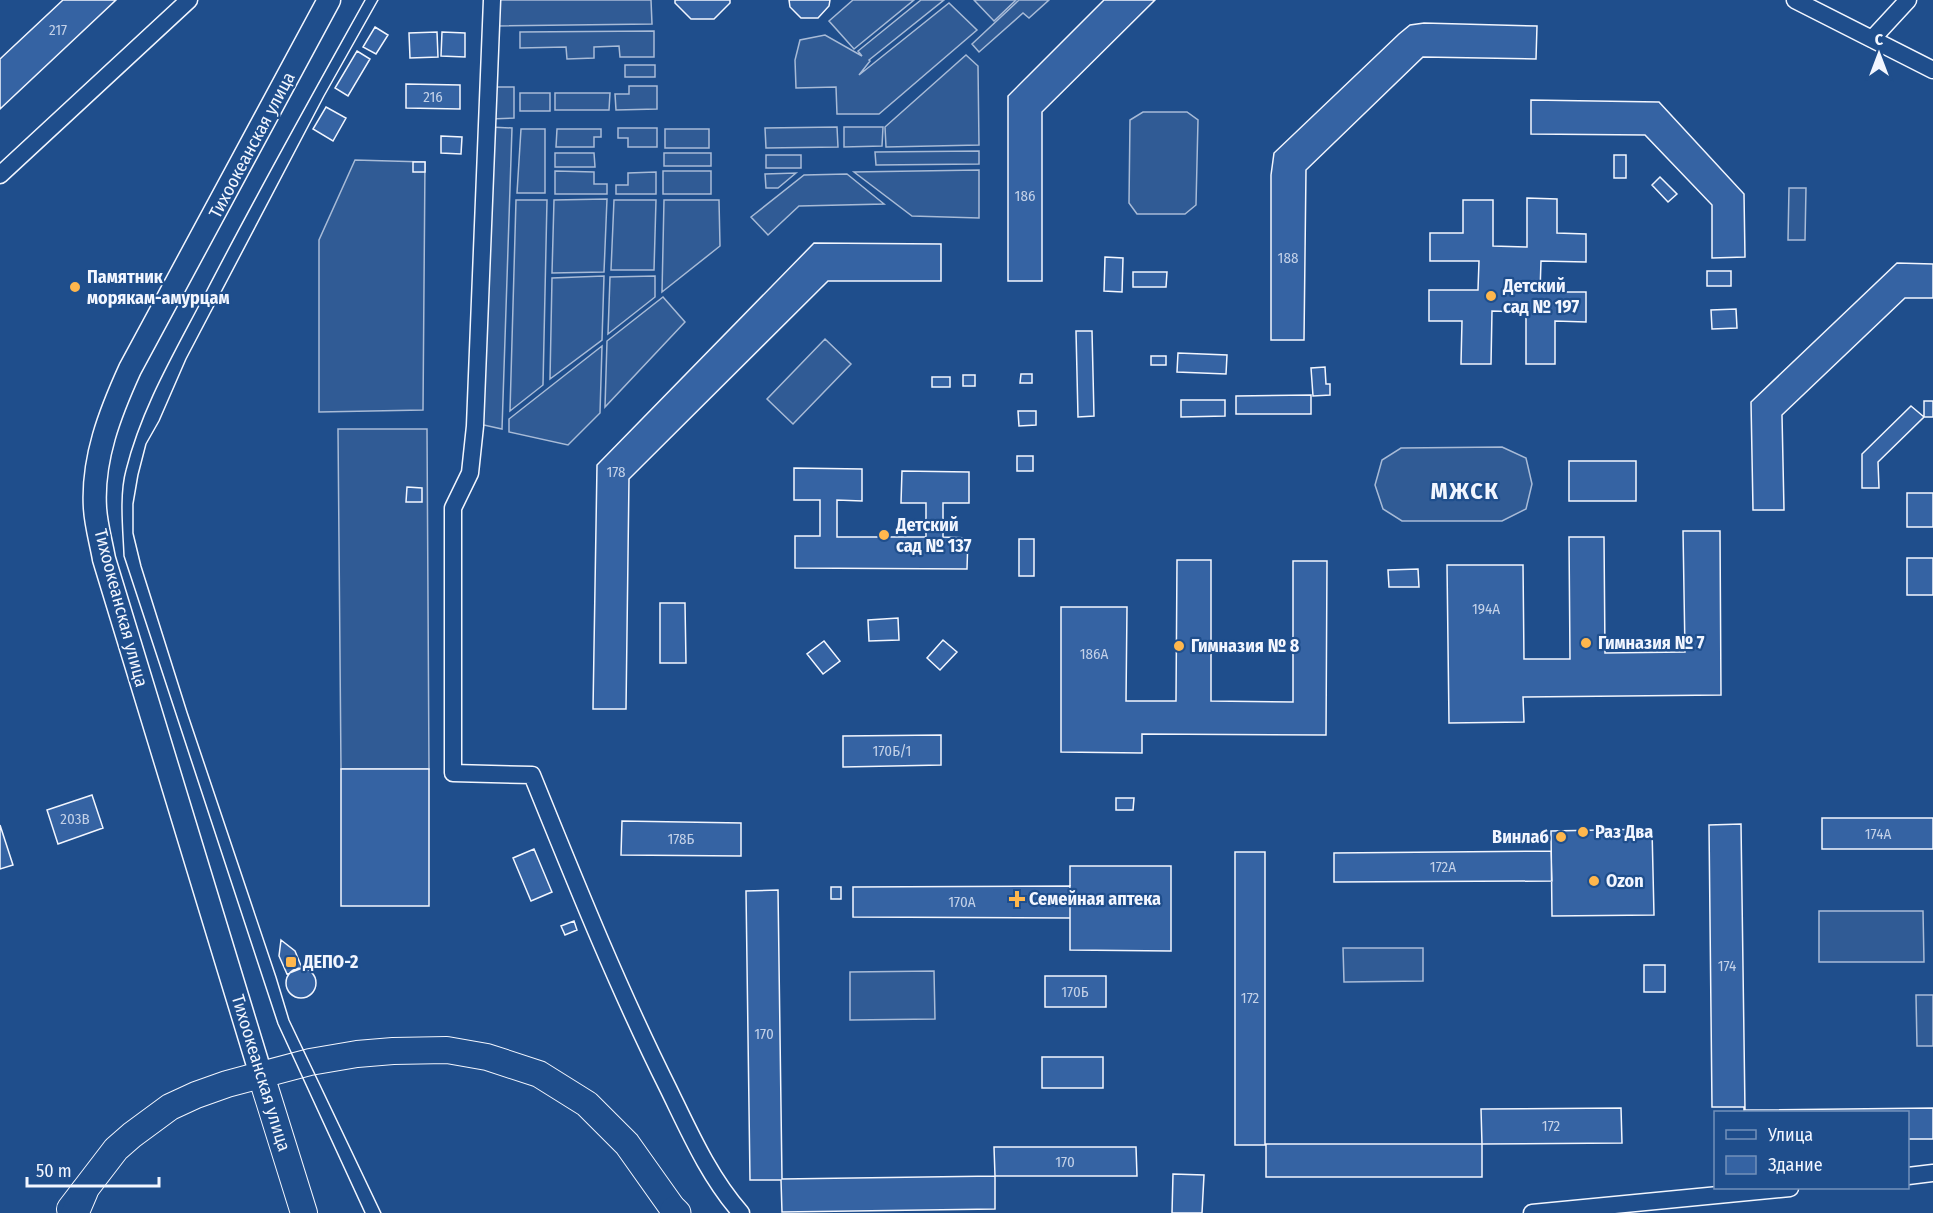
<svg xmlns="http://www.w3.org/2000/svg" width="1933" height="1213" font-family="'Fira Sans Condensed',sans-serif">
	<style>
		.built { fill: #305b95; stroke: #a8bbd7; stroke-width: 1.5 }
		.building { fill: #3563a3; stroke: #f2f6ff; stroke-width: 1.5 }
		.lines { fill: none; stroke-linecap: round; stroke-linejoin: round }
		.minor-casing { stroke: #f2f6ff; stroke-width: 19 }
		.secondary-casing { stroke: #f2f6ff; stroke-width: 25 }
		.primary-casing { stroke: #f2f6ff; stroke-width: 28 }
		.trunk-casing { stroke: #f2f6ff; stroke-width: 29 }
		.minor { stroke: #1f4e8c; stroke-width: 16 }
		.secondary { stroke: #1f4e8c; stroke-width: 22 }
		.primary { stroke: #1f4e8c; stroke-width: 26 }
		.trunk { stroke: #1f4e8c; stroke-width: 27 }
		.tram { stroke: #f2f6ff; stroke-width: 1.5 }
		.poi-dot { fill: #ffb74d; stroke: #1f4e8c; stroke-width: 2 }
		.labels { text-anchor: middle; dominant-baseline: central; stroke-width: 4.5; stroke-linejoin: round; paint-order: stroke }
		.number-label { font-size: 15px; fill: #c3d1e8 }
		.street-label { font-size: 18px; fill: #f2f6ff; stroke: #1f4e8c }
		.poi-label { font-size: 18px; font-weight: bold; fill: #f2f6ff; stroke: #1f4e8c; text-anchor: start }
		.district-label { font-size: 24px; font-weight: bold; letter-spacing: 1.5px; fill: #f2f6ff; stroke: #1f4e8c }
	</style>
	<rect width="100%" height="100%" fill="#1f4e8c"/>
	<!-- built -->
	<path class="built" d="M495,0H651L652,24L494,26Z
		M853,0H914L854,49L829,21Z
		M921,0H944L869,60L870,61L859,75L949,3L977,30L879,114H837L836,87L796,88L795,60L800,40L825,35L862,56L858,51Z
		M974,0H1016L994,21Z
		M1019,0H1049L1029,18L1023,13L979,52L972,44Z
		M654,31V57H620L619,46L594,47V58L567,59L566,47L520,48V32Z
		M966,55L978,66L979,145L886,147L885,127Z
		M625,65H655V77H625Z
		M629,86H657V109L616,110L615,94H629Z
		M492,87H514V118L490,119Z
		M520,93H550V111H520Z
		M555,93H610L609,110H555Z
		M1143,112H1187L1198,120L1196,205L1185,214H1137L1129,203L1130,120Z
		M490,127L512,128L502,429L479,424Z
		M837,127L838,147L766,148L765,128Z
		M844,127H883L882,146L844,147Z
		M618,128H657V147H628V138H618Z
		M521,129H545V193H517Z
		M557,129H601V137H594V147H556Z
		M665,129H709V148H665Z
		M979,151V164L876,165L875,152Z
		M555,153H594L595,167H555Z
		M664,153H711V166H664Z
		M766,155H801V168H766Z
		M355,160L425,162L423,410L319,412V240Z
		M979,170V218L912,216L854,172Z
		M555,171L594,172V184H607V194H555Z
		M663,171H711V194H663Z
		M656,172V194H616V185H628V173Z
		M796,173L778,188H766L765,174Z
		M847,174L884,204L799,206L768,235L751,217L804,175Z
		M1789,188H1806L1805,240H1788Z
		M607,199L604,272L552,273L554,200Z
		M516,200H547L543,385L510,411Z
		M614,200H656L654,270H611Z
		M664,200H719L720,246L662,292Z
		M604,276L602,340L550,379L552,278Z
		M655,276V297L608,334L610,277Z
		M663,297L685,322L605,407L607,341Z
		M825,339L851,364L793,424L767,399Z
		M602,346L600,413L568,445L509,432V419Z
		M338,429H427L429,769H341Z
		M1502,447L1526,458L1532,484L1526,509L1502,521H1402L1383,509L1375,485L1382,460L1401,448Z
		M1819,911H1923L1924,962H1819Z
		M1343,948H1423V981L1344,982Z
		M934,971L935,1019L850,1020V972Z
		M1916,995H1933V1046H1917Z"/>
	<!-- building -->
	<path class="building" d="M63,0H116L0,109V59Z
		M675,0H730V3L714,19H691L675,3Z
		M789,0H830L829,6L818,18H801L790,7Z
		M1104,0H1155L1042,112V281H1008V96Z
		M1424,23L1537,26L1536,59L1423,57L1306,170L1304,340H1271V175L1274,153L1399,34L1410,25Z
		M375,27L388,35L376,54L363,47Z
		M437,32L438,57L410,58L409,33Z
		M442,32L465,33V57L441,56Z
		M357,51L370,59L348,96L335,88Z
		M406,84L460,85V109L406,108Z
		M1531,100L1659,102L1744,194L1745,257L1712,258V205L1645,135L1531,134Z
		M326,107L346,118L333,141L313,129Z
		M441,136L462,137L461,154L441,153Z
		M1614,155H1626V178H1614Z
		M413,162H425V172H413Z
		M1660,177L1677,194L1668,202L1652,185Z
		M1527,198L1557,199V233L1586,234V262L1541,261L1540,292H1586V322L1555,321V364H1526V312L1492,311L1491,364H1461L1462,321H1429V290H1478L1479,261H1430V233H1463V200H1493V246L1527,247Z
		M814,243L941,244V281H828L629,479L626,709H593L597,465Z
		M1105,257L1123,258L1122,292L1104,291Z
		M1897,263L1933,264V298H1905L1782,415L1784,510H1753L1751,402Z
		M1707,271H1731V286H1707Z
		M1133,272H1167L1166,287H1133Z
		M1736,309L1737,328L1712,329L1711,310Z
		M1076,331H1092L1094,416L1078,417Z
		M1178,353L1227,355L1226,374L1177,372Z
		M1151,356H1166V365H1151Z
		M1325,367L1326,384H1330V395L1313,396L1311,368Z
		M1021,374H1032V383H1020Z
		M963,375H975V386H963Z
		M932,377H950V387H932Z
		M1311,395V414H1236V396Z
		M1181,400H1225V416L1181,417Z
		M1924,401H1933V417H1924Z
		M1911,406L1924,417L1878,462L1879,488H1862V454Z
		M1018,411H1036V425L1019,426Z
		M1017,456H1033V471H1017Z
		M1569,461H1636V501H1569Z
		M794,468L862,469V501L837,500V537H926V503H901L902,471L969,472V503H943V537L968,538L967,569L795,568V536H820V500H794Z
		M407,487L422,488V502H406Z
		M1907,493H1933V527H1907Z
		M1683,531H1720L1721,695L1523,697L1524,722L1449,723L1447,565H1523L1524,659H1570L1569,537H1604L1605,653L1685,652Z
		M1019,539H1034V576H1019Z
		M1907,558H1933V595H1907Z
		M1177,560H1211V701L1293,702V561H1327L1326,735L1142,734V753L1061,752V607H1127L1126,701H1176Z
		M1418,569L1419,587H1389L1388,570Z
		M660,603H685L686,663H660Z
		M898,618L899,640L869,641L868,620Z
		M943,640L957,652L940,670L927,658Z
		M824,641L840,661L823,674L807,654Z
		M941,735V765L843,767V736Z
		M341,769H429V906H341Z
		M92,795L103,828L58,844L47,810Z
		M1116,798H1134L1133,810H1116Z
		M1822,818H1933V849H1822Z
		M622,821L741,823V856L621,855Z
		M1741,824L1745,1110L1933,1108V1139H1908V1112H1744V1107H1712L1709,825Z
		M0,825L13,865L0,869Z
		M1652,829L1654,915L1552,916L1551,831Z
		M534,849L552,892L531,901L513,858Z
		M1551,851L1552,881L1334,882V853Z
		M1235,852H1265V1144H1482V1177H1266V1145H1235Z
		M1070,866H1171V951L1070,950Z
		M1070,886V918L853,917V887Z
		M831,887H841V899H831Z
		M778,890L782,1179L995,1176V1209L782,1212L781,1180H750L746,891Z
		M574,921L577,930L565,935L561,926Z
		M281,940L295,951L302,968L287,974L279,956Z
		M1644,965H1665V992H1644Z
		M286 983a15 15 0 1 1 30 0a15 15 0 1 1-30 0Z
		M1045,976H1106V1007H1045Z
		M1042,1057H1103V1088H1042Z
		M1621,1108L1622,1143L1482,1144L1481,1109Z
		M994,1147H1136L1137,1176H995Z
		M1173,1174L1204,1175L1202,1213H1172Z"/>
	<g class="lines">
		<defs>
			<path id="minor" d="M492,0L475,426L470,473L453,508V773L532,775C575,881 617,986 668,1088C689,1131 709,1177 741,1213
				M1795,0L1933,70
				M1872,39L1908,0
				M0,175L189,0
				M1908,1176L1933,1173
				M1532,1213L1790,1188"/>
			<path id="secondary" d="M261,1075L104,559C101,542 96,525 95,508C92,459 110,413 130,369L329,0"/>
			<path id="primary" d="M261,1075L304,1213
				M70,1209L116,1149L132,1135L170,1107L196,1095L227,1084L310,1062L357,1054L393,1051L447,1050L487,1057L539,1074L587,1104L627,1144L676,1213"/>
			<path id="trunk" d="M674,1210L677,1213
				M75,1213L84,1192"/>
		</defs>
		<!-- minor casing -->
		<use href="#minor" class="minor-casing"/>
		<!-- secondary casing -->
		<use href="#secondary" class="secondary-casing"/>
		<!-- primary casing -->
		<use href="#primary" class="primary-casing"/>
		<!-- trunk casing -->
		<use href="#trunk" class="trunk-casing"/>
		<!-- minor -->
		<use href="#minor" class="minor"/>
		<!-- secondary -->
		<use href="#secondary" class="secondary"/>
		<!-- primary -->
		<use href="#primary" class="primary"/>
		<!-- trunk -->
		<use href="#trunk" class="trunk"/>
		<!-- tram -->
		<path class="tram" d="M365,0C311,97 257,193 206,292C176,350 142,406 126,470C119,495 123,531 124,556L278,1024L365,1213
			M378,0L324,96L186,359L159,421L146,444L138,475L133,504V533L141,566L187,712L276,977L289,1020L381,1213"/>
	</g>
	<!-- markers -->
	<g class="poi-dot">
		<circle cx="75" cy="287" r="6"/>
		<circle cx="1491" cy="296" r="6"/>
		<circle cx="884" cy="535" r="6"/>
		<circle cx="1586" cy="643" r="6"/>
		<circle cx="1179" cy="646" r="6"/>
		<circle cx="1583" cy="832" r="6"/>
		<circle cx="1561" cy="837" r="6"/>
		<circle cx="1594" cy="881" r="6"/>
		<path d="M1014 890h6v6h6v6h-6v6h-6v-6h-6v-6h6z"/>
		<rect x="285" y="956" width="12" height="12" rx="3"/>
	</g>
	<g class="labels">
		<!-- number labels -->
		<g class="number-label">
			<text x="58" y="30">217</text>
			<text x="433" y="97">216</text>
			<text x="1025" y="196">186</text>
			<text x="1288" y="258">188</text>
			<text x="616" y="472">178</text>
			<text x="1486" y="609">194А</text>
			<text x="1094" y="654">186А</text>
			<text x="892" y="751">170Б/1</text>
			<text x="75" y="819">203В</text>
			<text x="1878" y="834">174А</text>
			<text x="681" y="839">178Б</text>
			<text x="1443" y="867">172А</text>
			<text x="962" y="902">170А</text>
			<text x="1727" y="966">174</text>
			<text x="1075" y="992">170Б</text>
			<text x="1250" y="998">172</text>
			<text x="764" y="1034">170</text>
			<text x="1551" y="1126">172</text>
			<text x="1065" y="1162">170</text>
		</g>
		<!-- street labels -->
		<g class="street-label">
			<text transform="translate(252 145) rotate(-62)">Тихоокеанская улица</text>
			<text transform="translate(121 608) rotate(75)">Тихоокеанская улица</text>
			<text transform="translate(261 1073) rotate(73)">Тихоокеанская улица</text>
		</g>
		<!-- poi labels -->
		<g class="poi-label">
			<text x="87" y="277">Памятник<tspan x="87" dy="21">морякам-амурцам</tspan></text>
			<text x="1503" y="286">Детский<tspan x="1503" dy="21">сад № 197</tspan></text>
			<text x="896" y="525">Детский<tspan x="896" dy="21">сад № 137</tspan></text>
			<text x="1598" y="643">Гимназия № 7</text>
			<text x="1191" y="646">Гимназия № 8</text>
			<text x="1595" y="832">Раз Два</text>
			<text x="1549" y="837" text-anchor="end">Винлаб</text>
			<text x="1606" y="881">Ozon</text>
			<text x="1029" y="899">Семейная аптека</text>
			<text x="303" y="962">ДЕПО-2</text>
		</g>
		<!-- district labels -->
		<g class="district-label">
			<text x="1465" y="491">МЖСК</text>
		</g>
	</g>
	<!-- legend -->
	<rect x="1714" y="1111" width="195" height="78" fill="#1f4e8c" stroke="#7391ba" stroke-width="1.5"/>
	<rect x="1726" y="1130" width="30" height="9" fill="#1f4e8c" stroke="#7391ba" stroke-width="1.5"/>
	<text x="1768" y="1141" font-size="18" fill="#f2f6ff">Улица</text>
	<rect x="1726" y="1156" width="30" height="18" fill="#3563a3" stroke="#7391ba" stroke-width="1.5"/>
	<text x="1768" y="1171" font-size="18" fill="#f2f6ff">Здание</text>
	<!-- north arrow -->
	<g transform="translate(1879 54)" stroke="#1f4e8c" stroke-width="4.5" paint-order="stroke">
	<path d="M0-4.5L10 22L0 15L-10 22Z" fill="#f2f6ff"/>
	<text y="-9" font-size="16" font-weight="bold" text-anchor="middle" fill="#f2f6ff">С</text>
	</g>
	<!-- scale -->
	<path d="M27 1177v9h132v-9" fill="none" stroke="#f2f6ff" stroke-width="3"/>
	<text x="36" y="1177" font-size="18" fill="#f2f6ff" stroke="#1f4e8c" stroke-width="4.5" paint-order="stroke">50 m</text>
</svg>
